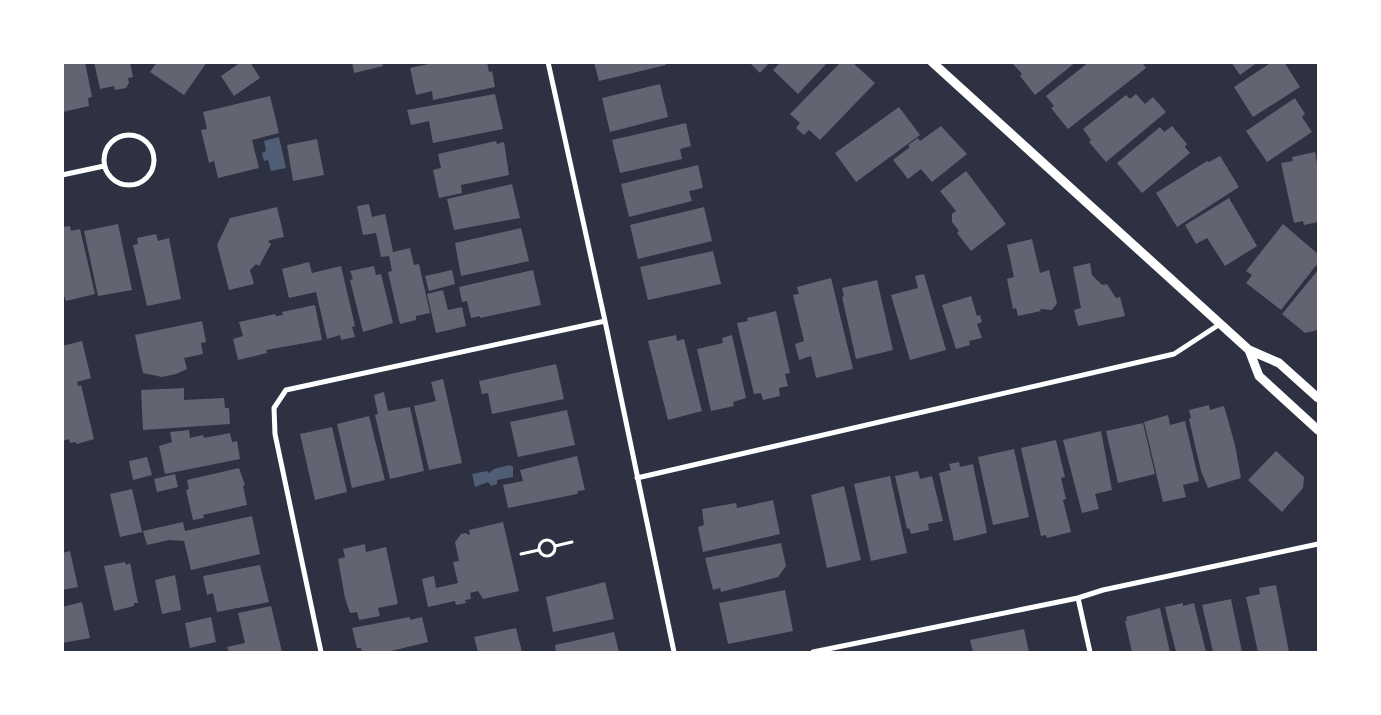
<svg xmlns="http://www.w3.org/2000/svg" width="1381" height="715" font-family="Arial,sans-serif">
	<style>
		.water { fill: #4f5d75 }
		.building { fill: #626471 }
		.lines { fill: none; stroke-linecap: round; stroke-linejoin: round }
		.path { stroke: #fff; stroke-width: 3 }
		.minor { stroke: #fff; stroke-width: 5 }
		.tertiary { stroke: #fff; stroke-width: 9 }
	</style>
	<rect width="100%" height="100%" fill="#2d3142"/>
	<!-- water -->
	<path class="water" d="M279,137L286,168L271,171L268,160L264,161L262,153L266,151L264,141Z
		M510,465L513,467V477L497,480V484L491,486L488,482L475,487L472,474L487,471L489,473L494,469Z"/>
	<!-- building -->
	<path class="building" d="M62,62H85L92,97L88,98L89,106L63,112Z
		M94,62H130L133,77L128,78L129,83L126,88L115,90L114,86L100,89Z
		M157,62H207L184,95L150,72Z
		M241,62H250L260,78L234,96L221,76Z
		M352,62H382L383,66L354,73Z
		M438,62H487L489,72L492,71L495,87L433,100L432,91L416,95L410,68Z
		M594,62H665L666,65L599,81Z
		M749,62H770L760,73Z
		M781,62H828L798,94L773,70Z
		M841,62H852L875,83L820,140L809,130L804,135L796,128L800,123L790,114Z
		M1014,62H1076L1035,95L1020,76L1022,74L1013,64Z
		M1089,62H1142L1146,68L1068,129L1051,108L1054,106L1046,96Z
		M1231,62H1258L1240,75Z
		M1272,62H1284L1300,87L1253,117L1234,87Z
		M660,84L668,117L610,132L602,98Z
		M495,94L503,129L433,143L429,121L411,125L407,110Z
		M1136,94L1145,104L1153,97L1166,112L1106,162L1089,142L1091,140L1083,129L1126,95L1130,99Z
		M270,96L279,133L252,140L259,168L218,178L214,161L209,163L201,130L207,129L203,112Z
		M1295,98L1305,114L1302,117L1312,132L1267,162L1246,131Z
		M899,107L920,135L856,182L835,153Z
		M686,123L691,146L680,149L682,159L620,173L612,140Z
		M941,126L967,154L932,182L921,169L908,179L893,160L910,147L908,145L918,138L920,141Z
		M1172,126L1187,144L1185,147L1190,153L1142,193L1117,163L1160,127L1164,132Z
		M317,139L324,175L293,181L287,145Z
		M496,141L497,144L504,142L509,175L461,185L462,193L439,198L433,170L441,168L438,154Z
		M1315,152L1318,169V222L1304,225L1303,221L1294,223L1281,163L1293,161L1292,157Z
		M1220,156L1239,187L1177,227L1156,193L1207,161L1209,162Z
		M698,165L703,188L689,191L692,201L629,217L621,184Z
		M966,171L1006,224L971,251L957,233L959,231L952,222V214L956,211L940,191Z
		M512,184L520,218L454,230L447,199Z
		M1229,198L1257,246L1225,266L1207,238L1196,244L1185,225Z
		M369,204L372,217L385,214L393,252L410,248L414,265L419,264L430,313L416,316V320L400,324L388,272L392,271L389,256L381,257L376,233L363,235L357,206Z
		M277,207L284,237L270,240L268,242L271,244L259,266L256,264L250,270L254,284L229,290L217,245L230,218Z
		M704,207L712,241L638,259L630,225Z
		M118,224L132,290L98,296L84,231Z
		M1283,224L1318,254V263L1281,310L1246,283L1252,275L1246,271Z
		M70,226L71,231L80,229L95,294L66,301L62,291V227Z
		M521,228L529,261L461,276L455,243Z
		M156,234L158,241L169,238L181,299L147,306L133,245L138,244L137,238Z
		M1032,239L1040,273L1049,270L1057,303L1052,310L1040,309L1041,311L1018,316L1016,308L1013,309L1007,279L1014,277L1007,245Z
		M713,251L721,284L648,300L640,267Z
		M309,262L312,273L341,266L355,326L352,327L355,337L341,340L340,335L327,339L316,292L289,298L282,269Z
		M1090,263L1092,275L1102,285L1107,284L1116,298L1120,297L1125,316L1078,326L1074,310L1081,308L1073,267Z
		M374,266L376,275L381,274L393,323L363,332L350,280L353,279L350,271Z
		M452,270L455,284L429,291L425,276Z
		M533,270L541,305L480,318V316L471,318L467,301L462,302L459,287Z
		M1318,270V330L1305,333L1282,314Z
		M924,274L946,350L910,360L891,295L918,288L915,276Z
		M831,278L853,369L816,378L811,356L799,360L795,344L804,341L793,295L799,294L797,287Z
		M877,280L893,350L856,359L842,297L844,296L842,288Z
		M443,290L448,310L462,307L466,326L436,333L427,294Z
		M971,296L977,316L980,315L982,322L977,324L982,338L969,341L970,345L956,349L942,305Z
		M315,305L322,340L266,350L267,353L238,360L233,339L243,336L239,322L275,314L276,316L283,315L282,312Z
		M776,311L790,373L785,374L788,386L779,388L780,396L763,400L761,393L754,394L737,323L748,321L747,318Z
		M202,321L206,342L201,343L203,354L184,358L187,369L176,374L162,377L143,373L135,335Z
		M676,335L677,341L684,339L702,411L668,420L648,341Z
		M732,335L746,398L733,402L734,406L711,411L697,349L723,343L722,338Z
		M82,341L91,378L77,382L78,386L81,385L94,439L77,444L75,442L70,443L69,439L62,441V346Z
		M556,364L564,399L492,414L488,393L482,394L479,381Z
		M443,379L462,463L429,470L414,406L436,401L431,382Z
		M184,388V400L224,398L225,408H229L230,424L143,430L141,390Z
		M384,392L388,411L410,407L424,471L390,479L375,415L378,414L374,395Z
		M1209,405L1210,410L1224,406L1235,445L1241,478L1208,488L1201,471L1189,419L1191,418L1189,410Z
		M567,410L575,445L518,457L510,422Z
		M1168,415L1170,425L1185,421L1199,481L1183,485L1186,497L1163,502L1144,422Z
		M369,416L385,480L352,488L337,424Z
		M1143,423L1155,474L1118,483L1106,431Z
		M332,427L347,492L315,500L300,434Z
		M189,430L190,438L203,435L204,438L230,433L232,442L237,441L240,459L165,474L159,446L172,442L170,432Z
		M1101,431L1112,490L1095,494L1099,509L1082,513L1063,440Z
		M1056,440L1065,477L1061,478L1066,499L1063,500L1071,532L1047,538L1046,535L1041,536L1021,448Z
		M1014,449L1029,517L993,525L978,457Z
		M1276,451L1304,477L1303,488L1282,512L1248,480Z
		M577,456L585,490L578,491L577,494L508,508L503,485L523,481L520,470Z
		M147,457L152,475L133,480L129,461Z
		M959,462L960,467L973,464L987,533L954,541L939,473L951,470L949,464Z
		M239,468L245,485L243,486L247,505L203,515L204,518L193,520L186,490L189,489L187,480Z
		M918,471L920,479L932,476L943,521L928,524L929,530L911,534L909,528L907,529L895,476Z
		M175,474L178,487L157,492L154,479Z
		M890,476L907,553L871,561L854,484Z
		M844,486L861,560L827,568L811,495Z
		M132,489L142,532L120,537L110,494Z
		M773,500L780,534L703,552L698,527L704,525L702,509L736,503L737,508Z
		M252,516L260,554L191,570L184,541L169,540L147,545L143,531L183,522L185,531Z
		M503,522L519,591L483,599L478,591L470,593L471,599L465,600L466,603L456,605L455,601L428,607L422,579L434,576L436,588L458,583L453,562L459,561L455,542L461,534L465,533L470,535L469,530Z
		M781,543L786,566L778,577L721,592L720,588L713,590L705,558Z
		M365,544L366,552L386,547L398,604L378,608L380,616L359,620L357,612L350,613L345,598L338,559L345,557L343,549Z
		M70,551L78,587L62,590V553Z
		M125,562L126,565L130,563L138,603H134V606L114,611L104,566Z
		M260,565L269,602L217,612L213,593L207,595L203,576Z
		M175,575L181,610L162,614L155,580Z
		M605,582L614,619L553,632L546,597Z
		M1276,585L1289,652H1258L1246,597L1260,594L1259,588Z
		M785,590L793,631L728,644L719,603Z
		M1231,599L1242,652H1213L1202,605Z
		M82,602L90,638L62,643V607Z
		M1183,603V606L1194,603L1206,652H1176L1165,607Z
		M271,606L282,652H229L227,647L245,643L238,613Z
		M1160,608L1170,652H1132L1125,621H1127L1126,617Z
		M211,617L216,642L190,648L185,623Z
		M410,617V620L422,617L428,642L387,652H362L361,648H357L352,628Z
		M516,628L522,652H478L474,637Z
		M1024,629L1029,652H973L970,640Z
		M614,632L619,652H556L555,645Z"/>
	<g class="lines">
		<!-- path -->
		<path class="path" d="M539 548a8 8 0 1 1 16 0a8 8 0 1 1-16 0Z
			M555,546L572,542
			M521,554L539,550"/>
		<!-- minor -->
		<path class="minor" d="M548,62L605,321L674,652
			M104 160a25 25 0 1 1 50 0a25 25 0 1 1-50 0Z
			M62,175L104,166
			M637,478L1174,354L1220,324
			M1078,598L1090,652
			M321,652L275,434L274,408L286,390L605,321
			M813,652L1078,598L1103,590L1318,544"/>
		<!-- tertiary -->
		<path class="tertiary" d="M932,62L1249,350L1279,363L1318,398
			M1249,350L1259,376L1318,430"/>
	</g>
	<!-- border -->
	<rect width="1381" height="715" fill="none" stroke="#ffffff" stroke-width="128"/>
</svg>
